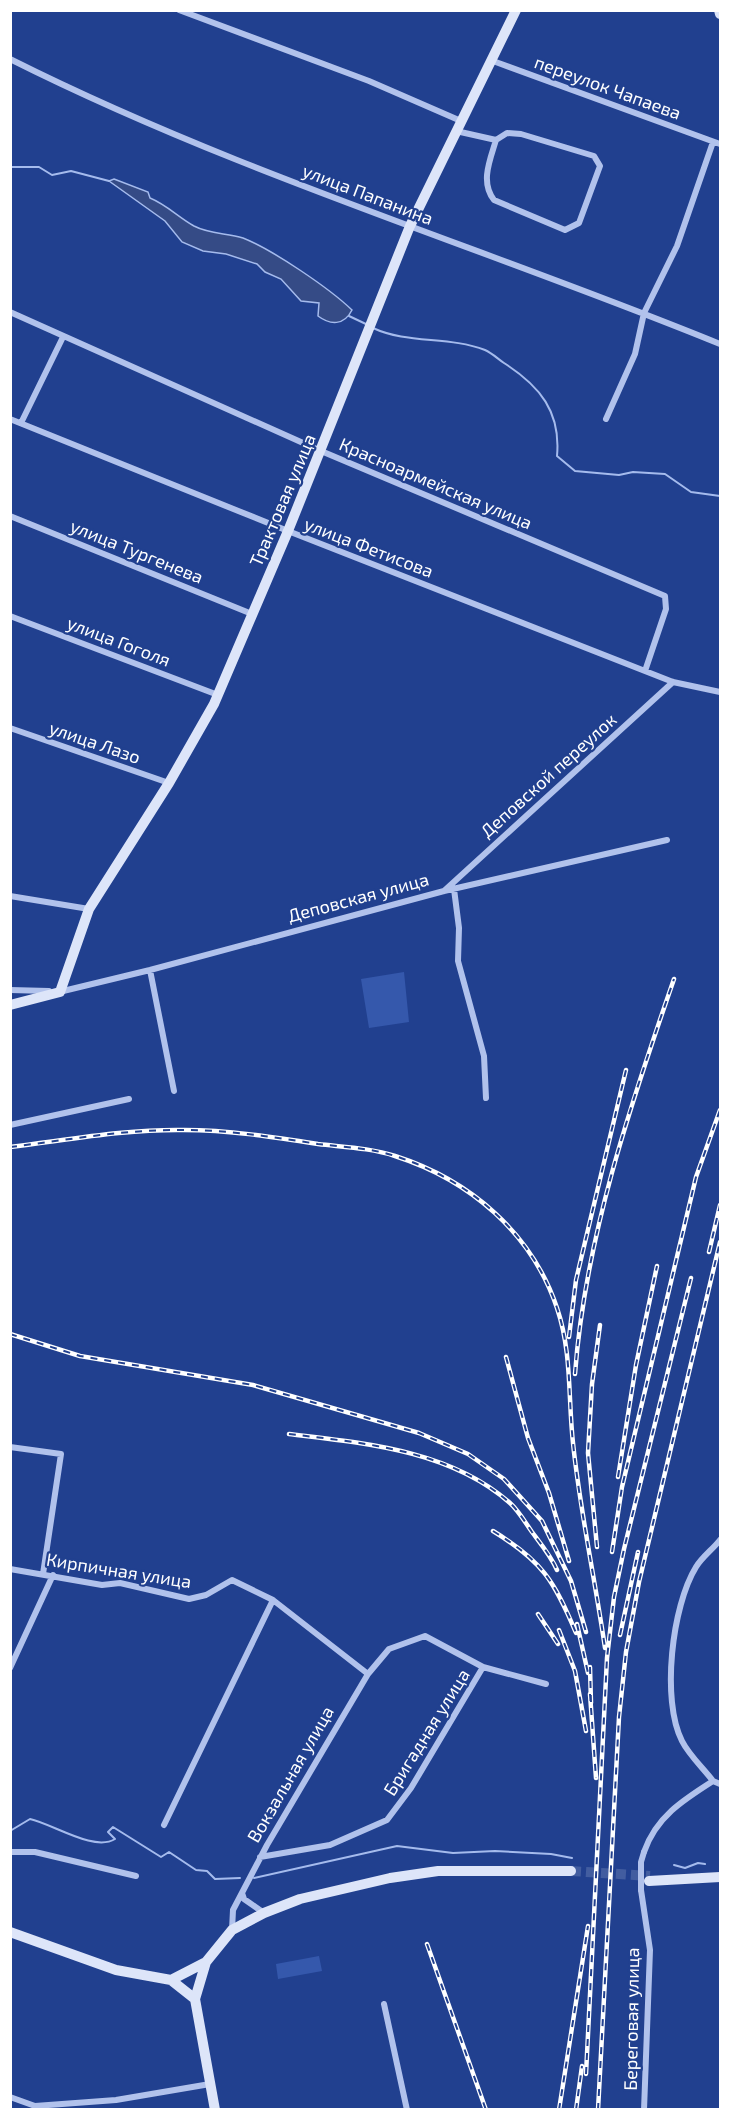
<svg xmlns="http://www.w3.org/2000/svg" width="731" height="2120" font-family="'Exo 2',sans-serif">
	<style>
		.green { fill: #3558ac }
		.water { fill: #354b86; stroke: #a5bbed; stroke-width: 1.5 }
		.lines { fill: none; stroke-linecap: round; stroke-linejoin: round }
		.stream { stroke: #a5bbed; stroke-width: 2 }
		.secondary-tunnel { stroke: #425da0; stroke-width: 10; stroke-dasharray: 10 5; stroke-linecap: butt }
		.street { stroke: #b1c2ec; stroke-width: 6 }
		.secondary { stroke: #dde5f9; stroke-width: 10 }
		.rail-casing { stroke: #fff; stroke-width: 4.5 }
		.rail { stroke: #21408f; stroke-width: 2; stroke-dasharray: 7; stroke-linecap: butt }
		.street-bridge { stroke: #b1c2ec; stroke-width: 6 }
		.labels { text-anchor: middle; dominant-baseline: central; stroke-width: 4.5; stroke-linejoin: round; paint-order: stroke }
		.street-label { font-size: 18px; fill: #fff; stroke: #21408f }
	</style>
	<rect width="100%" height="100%" fill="#21408f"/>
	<!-- green -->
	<path class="green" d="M404,972L409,1022L369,1028L361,979Z
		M319,1956L322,1971L278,1979L276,1964Z"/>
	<!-- water -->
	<path class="water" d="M114,179L148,192L150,198C167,205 178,217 194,226C209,234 227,233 243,238C273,250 329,288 352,310C344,326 330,325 318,316L319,303L301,301L281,279L265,272L257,264L226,254L203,251L182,242L165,221L109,181Z"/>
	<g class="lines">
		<!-- stream -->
		<path class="stream" d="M10,167H39L52,175L71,171L109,181
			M349,316L368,325
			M373,328C407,344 449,336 485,350C492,353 498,359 504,363C540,386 561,412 557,456L575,471L619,475L633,472L665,474L691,492L720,496
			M10,1831L30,1819C53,1824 94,1852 115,1839L108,1832L113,1827L161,1857L169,1852L196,1870L207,1871L215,1879L240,1878
			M674,1865L685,1868L698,1863L705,1864
			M254,1878L397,1846L453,1853L495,1851L551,1854L572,1858"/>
		<!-- secondary-tunnel -->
		<path class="secondary-tunnel" d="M571,1871L650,1876"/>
		<!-- street -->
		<path class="street" d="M179,10L369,81L461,121
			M10,59C239,174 485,248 720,344
			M493,61L720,144
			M456,131L496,140
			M507,133L521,134L594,156L600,166L579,223L565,230L494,200C480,182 490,160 496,140Z
			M10,312L321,451L665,596L666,609L645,671
			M10,419L288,531L673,682L720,692
			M606,419L635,354L644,313L677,246L713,142
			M21,423L63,337
			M10,516L252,614
			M10,616L218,695
			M10,728L169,783
			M454,889L459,928L458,961L484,1056L486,1098
			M444,891L673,682
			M10,896L89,909
			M150,970L174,1091
			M10,990L49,991
			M59,992L150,970L444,891L667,840
			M10,1125L129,1099
			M10,1447L61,1454L43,1574
			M720,1540C713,1549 702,1557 696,1567C672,1606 661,1700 682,1741C689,1755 703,1768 713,1781L720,1784
			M10,1569L102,1585L120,1583L189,1599L206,1595L232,1580L273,1600L368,1674
			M10,1668L53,1575
			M164,1825L273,1600
			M10,1852H35L136,1876
			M644,1852C656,1817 683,1800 713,1781
			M260,1857L330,1845L387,1820L411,1788L483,1667
			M641,1890L650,1950L644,2110
			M242,1893L244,1899L264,1913
			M232,1930L233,1910L267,1845L368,1674L389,1649L425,1636L483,1667L546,1684
			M384,2004L407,2110
			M10,2097L35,2106L116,2100L210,2084"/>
		<!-- secondary -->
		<path class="secondary" d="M719,10L720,14
			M10,1005L60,992L89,909L169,783L214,704L288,531L410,226L516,10
			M649,1881L720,1877
			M10,1932L116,1970L171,1980L195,1999
			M171,1980L206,1962
			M215,2110L195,1999L206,1962L232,1930L264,1913L300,1899L390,1878L438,1871H571"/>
		<defs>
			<path id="rail" d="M10,1147C68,1140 126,1129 184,1130C228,1130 274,1137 318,1144C343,1147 371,1148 395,1156C470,1180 532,1233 557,1308C572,1352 568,1398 573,1443C580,1511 595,1579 605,1648
				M709,1252L720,1205
				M10,1334L80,1356L253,1385L419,1433L468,1454L504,1479L542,1521L571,1581L586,1632
				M569,1337L576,1280L626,1070
				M506,1357L528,1438L549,1493L569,1561
				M575,1374C585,1239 630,1106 674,979
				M289,1434C364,1443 450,1450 510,1503C518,1510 525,1522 532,1532C541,1544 551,1556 557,1570
				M618,1477L636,1365L657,1266
				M493,1531C542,1561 554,1580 576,1633
				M597,1547L588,1453L592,1384L600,1325
				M612,1552L622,1487L696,1177L720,1110
				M538,1614L558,1644
				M577,1624L588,1673
				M559,1630L575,1671L586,1731
				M620,1635L638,1552
				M590,1667L591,1703
				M590,1694L596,1778
				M427,1944L486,2110
				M586,2074L607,1658L614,1597L624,1549L691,1278
				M559,2110L588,1926
				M576,2110L582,2066
				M598,2110L619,1717L626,1652L639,1582L720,1242"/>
		</defs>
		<!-- rail casing -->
		<use href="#rail" class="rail-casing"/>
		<!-- rail -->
		<use href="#rail" class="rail"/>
		<!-- street-bridge -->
		<path class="street-bridge" d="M641,1890V1862L644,1852"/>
	</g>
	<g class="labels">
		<!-- street labels -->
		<g class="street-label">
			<text transform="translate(608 87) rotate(20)">переулок Чапаева</text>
			<text transform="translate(368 194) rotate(21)">улица Папанина</text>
			<text transform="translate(436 483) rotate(23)">Красноармейская улица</text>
			<text transform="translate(282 500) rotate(-67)">Трактовая улица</text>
			<text transform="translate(369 547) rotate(21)">улица Фетисова</text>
			<text transform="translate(137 551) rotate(22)">улица Тургенева</text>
			<text transform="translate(119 641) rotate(21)">улица Гоголя</text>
			<text transform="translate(95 742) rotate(19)">улица Лазо</text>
			<text transform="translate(548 775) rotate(-42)">Деповской переулок</text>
			<text transform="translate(358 897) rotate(-15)">Деповская улица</text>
			<text transform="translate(119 1570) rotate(9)">Кирпичная улица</text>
			<text transform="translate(426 1732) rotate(-58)">Бригадная улица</text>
			<text transform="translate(290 1774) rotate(-60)">Вокзальная улица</text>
			<text transform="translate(631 2019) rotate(-89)">Береговая улица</text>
		</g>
	</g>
	<!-- border -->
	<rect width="731" height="2120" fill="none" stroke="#ffffff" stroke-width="24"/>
</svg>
